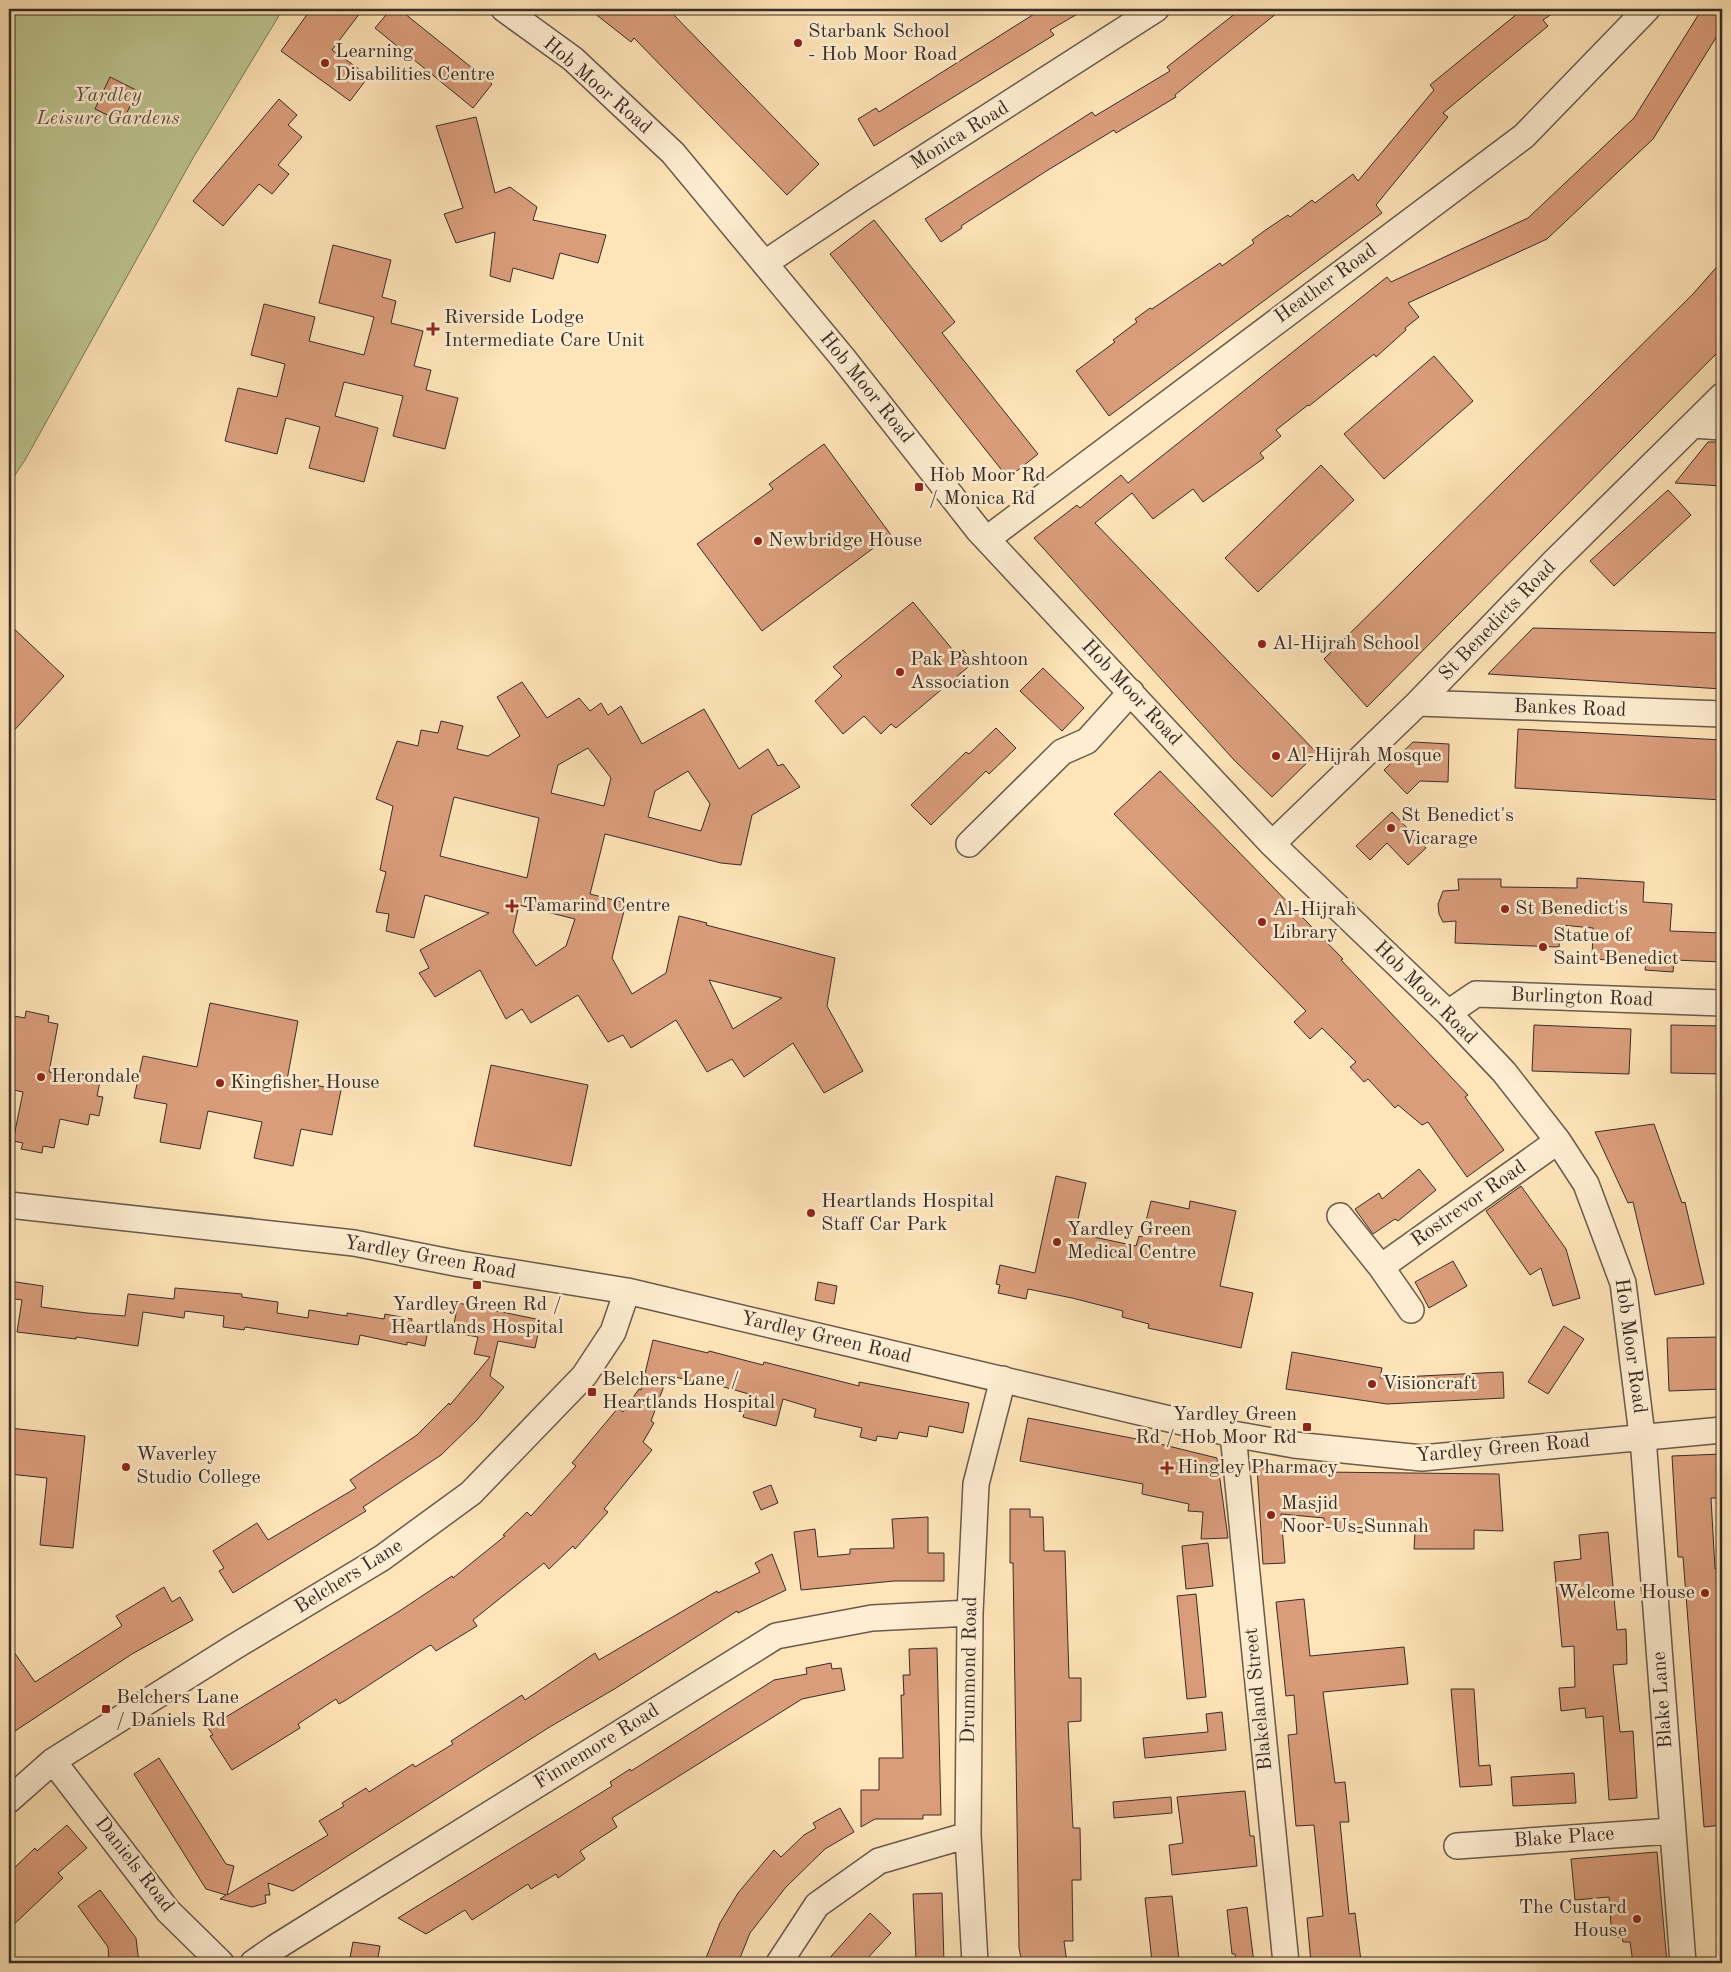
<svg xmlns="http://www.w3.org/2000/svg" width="1731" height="1972" font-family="'Old Standard TT',serif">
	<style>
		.green { fill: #bdc591; stroke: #7b785c }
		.building { fill: #da9d7c; stroke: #392c27; fill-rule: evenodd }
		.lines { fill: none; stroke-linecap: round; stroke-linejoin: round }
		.minor-casing { stroke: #6a5a4b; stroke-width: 28 }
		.minor { stroke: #feedd1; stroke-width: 25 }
		.poi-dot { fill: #8f2418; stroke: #feedd1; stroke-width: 2 }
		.labels { text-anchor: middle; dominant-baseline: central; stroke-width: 5; stroke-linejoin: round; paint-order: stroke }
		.poi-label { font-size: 20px; fill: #392c27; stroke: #feedd1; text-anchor: start }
		.street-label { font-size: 20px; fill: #392c27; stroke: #feedd1 }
		.park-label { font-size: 20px; font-style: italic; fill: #5a5242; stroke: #feedd1 }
	</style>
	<rect width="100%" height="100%" fill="#fee4b8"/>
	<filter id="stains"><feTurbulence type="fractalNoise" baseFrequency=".004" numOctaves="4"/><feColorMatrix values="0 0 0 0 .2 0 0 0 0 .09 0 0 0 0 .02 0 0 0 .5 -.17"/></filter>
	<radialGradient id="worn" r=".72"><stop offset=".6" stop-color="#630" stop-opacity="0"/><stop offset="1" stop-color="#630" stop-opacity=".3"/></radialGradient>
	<!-- green -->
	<path class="green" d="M9,9H283L193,158L25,460L9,484Z"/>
	<!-- building -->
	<path class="building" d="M311,9H363L332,50L369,76L350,101L281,51Z
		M391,9H399L492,84L473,108L375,28Z
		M589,9H668L819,164L787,195L634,38L631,42Z
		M1042,9H1086L1050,30L1054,35L874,146L858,119L876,108L879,112Z
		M1241,9H1282L1175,95L1176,97L1116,133L1114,130L1048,170L961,226L962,228L941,242L925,219L1092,112L1095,116L1170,71L1167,67Z
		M1523,9H1559L1543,20L1548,26L1443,113L1448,117L1376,205L1382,213L1109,416L1076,371L1115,342L1113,340L1137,322L1135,319L1150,308L1152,309L1220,263L1222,266L1254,243L1252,240L1267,229L1288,215L1290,217L1312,200L1315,203L1353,174L1358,181L1434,90L1430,85Z
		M1702,9H1716L1722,13V28L1653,139L1547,239L1408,303L1419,317L1405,328L1406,330L1376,357L1374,354L1309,406L1308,405L1276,430L1281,436L1260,453L1264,458L1203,502L1193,489L1153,519L1132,493L1095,523L1317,753L1272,797L1234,760L1034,538L1077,505L1080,508L1121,475L1128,483L1387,277L1391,282L1528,218L1634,118Z
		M110,77L138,91L122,122L95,109Z
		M279,99L297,115L288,125L302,137L278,165L289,174L272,194L259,184L223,226L193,201Z
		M476,117L495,193L510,187L537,207L533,220L606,235L598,263L560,253L553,279L513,268L510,282L490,276L495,232L456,243L444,214L463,208L436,126Z
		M874,220L955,322L942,333L1038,454L1008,478L830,254Z
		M333,245L391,260L382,297L396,301L391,323L423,331L414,366L431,370L426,390L458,398L445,449L393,436L403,396L344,382L335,416L378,428L364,482L309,468L320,427L286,418L277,454L225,441L238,388L277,397L285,364L251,355L264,304L315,317L309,341L364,355L374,317L319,303Z
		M1722,261V348L1367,707L1324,659L1693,294Z
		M1434,356L1473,401L1384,479L1344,434Z
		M1708,442H1722V486L1675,483Z
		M824,444L891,535L762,631L697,544L773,489L769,484Z
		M1321,465L1354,500L1258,592L1225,558Z
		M1668,490L1691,515L1614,586L1590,561Z
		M913,602L957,655L963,650L974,662L896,728L891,724L881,734L864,716L843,734L815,701L842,676L833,667Z
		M9,624L64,676L9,736Z
		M1533,628L1722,633V689L1488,674Z
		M1043,668L1084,708L1062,731L1020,691Z
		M522,682L547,718L579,698L590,711L601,703L608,715L621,706L642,744L704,709L739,769L768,749L778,766L783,764L800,787L752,815L741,865L721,863L605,834L590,894L626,903L612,958L632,994L666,973L679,916L707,923L706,925L835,958L827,1006L863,1071L824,1093L793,1043L744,1077L732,1059L707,1072L676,1020L631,1048L623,1035L608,1042L578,995L531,1023L522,1009L506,1019L480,970L435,997L419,973L429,968L420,950L489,913L425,895L414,938L386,931L389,914L376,912L386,872L380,870L393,806L376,799L397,741L418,746L421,730L438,733L441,721L463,726L457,749L488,756L520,736L497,697ZM588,748L611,778L604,806L551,793L558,765ZM688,771L710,804L701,831L648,817L655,791ZM454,797L539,818L527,878L440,856ZM519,905L575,919L566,946L536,966L513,932ZM709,980L782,998L733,1029Z
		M996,728L1016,748L989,774L986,771L931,825L911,805L966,752L969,754Z
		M1518,729L1722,740V800L1515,788Z
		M1413,742L1449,744L1448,782L1420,781L1407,794L1384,770Z
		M1160,771L1343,959L1341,960L1468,1095L1465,1097L1504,1150L1467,1177L1428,1122L1422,1125L1398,1105L1395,1108L1368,1079L1364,1082L1350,1067L1356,1062L1322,1028L1310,1039L1294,1022L1306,1011L1114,814Z
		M1392,812L1426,848L1408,865L1387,843L1370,860L1356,846Z
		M1577,878L1644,882L1643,902L1672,904L1670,931L1722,933V962L1674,960L1673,972L1645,970L1646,962L1592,959L1593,928L1561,925L1559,947L1455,943L1456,921L1443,922L1439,914L1438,904L1443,891L1459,890L1458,879H1501V887L1577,888Z
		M210,1003L298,1021L287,1080L341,1090L332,1135L301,1129L293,1166L254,1158L262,1122L208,1111L200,1149L160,1142L167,1104L134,1098L143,1056L197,1067Z
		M26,1011L49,1016L48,1022L58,1024L49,1072L100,1082L97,1096L103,1097L99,1116L90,1114L88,1125L60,1119L54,1148L43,1146L42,1153L21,1149L23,1143L13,1141L23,1092L9,1089V1041L14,1016L25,1018Z
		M1534,1025L1631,1029L1629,1074L1532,1071Z
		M1671,1025L1722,1026V1074L1671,1073Z
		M491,1065L588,1085L571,1166L474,1146Z
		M1654,1124L1682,1203L1685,1202L1704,1284L1655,1295L1633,1202L1628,1203L1595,1132Z
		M1419,1169L1436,1190L1398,1221L1395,1219L1373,1234L1355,1209L1379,1193L1382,1199Z
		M1056,1176L1086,1183L1075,1233L1136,1246L1139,1236L1142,1237L1151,1201L1189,1209L1190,1201L1236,1211L1220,1286L1253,1293L1241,1348L1148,1328L1149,1324L1122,1317L1123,1311L1072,1298L1028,1289L1026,1299L998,1293L1000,1285L996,1284L1000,1265L1035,1273Z
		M1521,1186L1566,1249L1580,1298L1553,1306L1541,1268L1530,1275L1486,1211Z
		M1453,1261L1467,1286L1429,1308L1415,1282Z
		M9,1281L43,1286L41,1307L87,1313L125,1316L128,1294L174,1299L175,1288L242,1294V1297L278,1302L277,1313L308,1318L309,1310L347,1316V1313L384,1319L385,1314L412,1319L411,1326L428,1330L425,1346L407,1342V1345L360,1335L358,1345L245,1327L244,1330L223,1327L224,1316L185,1311L184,1318L143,1312L138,1346L76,1337V1339L17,1332L22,1300L9,1298Z
		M818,1282L837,1286L834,1304L815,1300Z
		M458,1303L541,1320L535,1348L498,1341L490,1376L504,1387L477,1420L441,1455L363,1507L366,1511L233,1593L219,1571L224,1568L213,1551L257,1523L268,1540L356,1488L350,1480L417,1435L449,1403L450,1405L490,1357L474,1354L478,1337L462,1334L464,1326L454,1324Z
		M1564,1326L1584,1339L1548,1394L1528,1382Z
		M1722,1337V1389L1669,1391L1667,1338Z
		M653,1340L708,1353L709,1351L763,1365L764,1362L859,1386V1382L969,1403L963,1433L929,1426L927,1437L899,1432L897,1439L877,1436L876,1441L860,1437L862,1428L814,1417L816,1409L783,1399L776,1426L743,1417L749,1394L692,1378L691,1381L668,1375L651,1421L654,1423L643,1442L652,1450L604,1509L608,1512L575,1549L573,1546L549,1569L544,1563L473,1620L477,1626L436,1651L431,1645L427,1647L346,1700L339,1704L336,1699L298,1724L300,1728L232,1770L210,1736L213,1735L208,1728L398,1612L452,1576L453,1578L505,1536L503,1535L527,1512L531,1516L576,1466L572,1463L618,1408L623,1412L639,1389L641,1390Z
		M1292,1352L1382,1368L1380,1378L1503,1372L1504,1398L1387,1404L1286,1389Z
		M1028,1418L1152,1442L1217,1458L1228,1538L1201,1539L1203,1512L1188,1511L1189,1504L1142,1494L1143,1484L1020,1461Z
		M9,1428L85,1436L73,1548L40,1545L47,1478L9,1474Z
		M1722,1454V1498H1711L1715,1569H1722V1825L1704,1827L1683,1557H1678L1672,1456Z
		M1268,1465L1277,1466L1285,1475L1293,1467L1301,1468L1305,1471L1322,1472L1499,1474L1503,1531L1474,1530V1549H1414L1415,1533L1363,1529V1533L1325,1529L1324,1518L1281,1514L1285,1563L1263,1564L1257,1467L1263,1468Z
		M771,1485L778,1503L761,1510L753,1492Z
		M1010,1509H1030V1517H1043L1044,1551H1065L1069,1678H1081V1721L1068,1722L1073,1828H1080L1081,1880H1072L1073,1941H1064L1067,1963H1022L1019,1948L1013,1563H1010Z
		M928,1517V1553H944V1581H894L801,1590L794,1532L815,1529L818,1557L850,1554V1549L894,1548L892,1519Z
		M1608,1532L1617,1630L1626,1629L1627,1664L1613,1665L1620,1732L1633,1731L1637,1798L1609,1800L1603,1716L1586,1718L1585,1708L1561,1711L1559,1688L1575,1687L1574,1646L1562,1647L1554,1562L1581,1559L1579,1535Z
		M1208,1543L1213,1586L1186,1589L1182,1546Z
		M772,1554L786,1590L738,1613L737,1611L616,1688L548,1728L293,1891L268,1883L270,1895H265L266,1903L252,1907L220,1899L226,1895L206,1889L134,1774L159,1758L226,1864L234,1866L227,1895L328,1835L319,1821L344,1806L342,1803L366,1788L369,1792L413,1764L415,1767L453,1744L451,1741L522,1695L525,1700L595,1653L599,1660L717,1591L718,1593L760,1572L755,1563Z
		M164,1587L172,1602L180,1597L193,1620L132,1654L9,1735V1645L35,1682L122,1626L116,1616Z
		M1196,1594L1206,1697L1187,1699L1177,1596Z
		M1304,1599L1310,1656L1404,1647L1408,1684L1323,1692L1335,1783L1345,1782L1349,1822H1340L1349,1914L1355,1913L1361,1961L1311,1963L1307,1918L1323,1916L1314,1825L1296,1826L1288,1735L1297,1734L1294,1695L1286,1696L1276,1602Z
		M937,1648L941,1815H923V1819H875L861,1827V1790H879V1758H903L901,1695H904L903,1675H910L909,1649Z
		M831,1663L832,1669L841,1668L845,1690L802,1699L612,1818L617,1827L580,1851L585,1859L558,1878L556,1874L531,1889L528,1884L472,1920L465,1910L426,1934L398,1918L612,1786L610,1782L630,1769L631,1771L774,1680L807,1674L806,1668Z
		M1451,1689H1474L1479,1766L1490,1765L1492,1785L1460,1787Z
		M1222,1712L1226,1750L1145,1758L1143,1738L1208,1732L1206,1714Z
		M1574,1773L1576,1803L1513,1806L1511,1777Z
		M1245,1791L1250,1836H1254L1257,1866L1172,1875L1169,1845L1183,1843L1177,1797Z
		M1171,1797L1172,1813L1114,1818L1113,1802Z
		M840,1808L854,1832L825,1849L786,1887L750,1933L738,1963H704L720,1923L738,1893L774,1850L781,1857L804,1835L816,1828L813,1823Z
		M67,1825L87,1848L58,1873L63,1878L9,1929V1873L35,1848L37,1851Z
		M1657,1852L1667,1963H1633L1630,1942H1623L1622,1937L1612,1938L1609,1897L1575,1900L1571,1859Z
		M100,1890L136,1938L139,1963H109L108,1947L78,1906Z
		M942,1893L944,1963H923V1959H916L913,1894Z
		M1172,1896L1179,1960L1152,1962L1145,1898Z
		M1247,1907L1254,1963H1236L1235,1954H1232L1227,1910Z
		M870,1913L891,1933L863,1963H825Z
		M353,1942L380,1946L377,1963H349Z"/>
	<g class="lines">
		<defs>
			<path id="minor" d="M504,9L573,59L673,153L843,358L979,531L1272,844L1448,1013L1504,1072L1558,1141L1586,1184L1623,1283L1644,1451L1683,1963
				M765,263L865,196L1156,9
				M1693,425L1722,427
				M987,539L1524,136L1647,9
				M1418,703L1722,714
				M969,844L1062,752L1087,741L1131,692
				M1272,844L1418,703L1553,563L1722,396
				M1448,1013L1476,994L1722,1003
				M9,1205L354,1243L460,1264L627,1291L1233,1434L1294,1445L1422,1458L1722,1430
				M1340,1216L1381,1267L1411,1310
				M1381,1267L1558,1141
				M1233,1434L1286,1963
				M53,1761L168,1911L221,1963
				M9,1800L53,1761L234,1647L382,1558L471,1493L584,1376L613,1332L627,1291
				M1457,1846L1671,1831
				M253,1963L276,1947L776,1636L872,1618L970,1613
				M779,1963L817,1905L879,1861L968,1835
				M975,1963L968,1835L970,1613L976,1484L1003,1379"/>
		</defs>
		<!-- minor casing -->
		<use href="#minor" class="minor-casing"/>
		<!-- minor -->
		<use href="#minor" class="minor"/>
	</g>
	<!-- markers -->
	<g class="poi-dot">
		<circle cx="798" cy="43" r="5"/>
		<circle cx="325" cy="63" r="5"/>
		<path d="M430.5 321.5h5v5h5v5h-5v5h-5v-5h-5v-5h5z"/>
		<rect x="914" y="482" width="10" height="10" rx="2.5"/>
		<circle cx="758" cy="541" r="5"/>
		<circle cx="1262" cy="644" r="5"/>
		<circle cx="900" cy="672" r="5"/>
		<circle cx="1276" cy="756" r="5"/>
		<circle cx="1391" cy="828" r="5"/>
		<path d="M509.5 898.5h5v5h5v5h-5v5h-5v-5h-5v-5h5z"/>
		<circle cx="1505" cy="909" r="5"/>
		<circle cx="1262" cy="922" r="5"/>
		<circle cx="1543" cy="947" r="5"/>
		<circle cx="41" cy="1077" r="5"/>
		<circle cx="220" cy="1083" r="5"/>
		<circle cx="811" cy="1213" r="5"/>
		<circle cx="1057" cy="1242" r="5"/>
		<rect x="472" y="1280" width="10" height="10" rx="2.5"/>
		<circle cx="1372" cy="1384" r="5"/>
		<rect x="587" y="1387" width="10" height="10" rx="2.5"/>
		<rect x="1302" y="1422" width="10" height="10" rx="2.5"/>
		<circle cx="126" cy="1467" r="5"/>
		<path d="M1164.5 1460.5h5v5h5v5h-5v5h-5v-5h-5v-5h5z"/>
		<circle cx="1271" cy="1515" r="5"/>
		<circle cx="1705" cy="1593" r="5"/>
		<rect x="101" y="1704" width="10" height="10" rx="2.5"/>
		<circle cx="1637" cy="1919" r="5"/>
	</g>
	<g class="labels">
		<!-- poi labels -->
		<g class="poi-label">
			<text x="808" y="32">Starbank School<tspan x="808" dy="23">- Hob Moor Road</tspan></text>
			<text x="335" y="52">Learning<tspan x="335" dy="23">Disabilities Centre</tspan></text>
			<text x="444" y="318">Riverside Lodge<tspan x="444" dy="23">Intermediate Care Unit</tspan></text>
			<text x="929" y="476">Hob Moor Rd<tspan x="929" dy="23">/ Monica Rd</tspan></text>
			<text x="768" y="541">Newbridge House</text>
			<text x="1272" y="644">Al-Hijrah School</text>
			<text x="910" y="660">Pak Pashtoon<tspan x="910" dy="23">Association</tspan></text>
			<text x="1286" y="756">Al-Hijrah Mosque</text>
			<text x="1401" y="816">St Benedict's<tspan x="1401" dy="23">Vicarage</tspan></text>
			<text x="523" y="906">Tamarind Centre</text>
			<text x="1515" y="909">St Benedict's</text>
			<text x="1272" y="910">Al-Hijrah<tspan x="1272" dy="23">Library</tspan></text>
			<text x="1553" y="936">Statue of<tspan x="1553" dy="23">Saint Benedict</tspan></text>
			<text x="51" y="1077">Herondale</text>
			<text x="230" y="1083">Kingfisher House</text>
			<text x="821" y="1202">Heartlands Hospital<tspan x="821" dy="23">Staff Car Park</tspan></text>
			<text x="1067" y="1230">Yardley Green<tspan x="1067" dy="23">Medical Centre</tspan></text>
			<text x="477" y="1305" text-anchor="middle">Yardley Green Rd /<tspan x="477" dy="23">Heartlands Hospital</tspan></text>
			<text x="602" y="1380">Belchers Lane /<tspan x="602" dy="23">Heartlands Hospital</tspan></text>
			<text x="1382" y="1384">Visioncraft</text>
			<text x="1297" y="1415" text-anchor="end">Yardley Green<tspan x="1297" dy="23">Rd / Hob Moor Rd</tspan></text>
			<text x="136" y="1455">Waverley<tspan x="136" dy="23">Studio College</tspan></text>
			<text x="1177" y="1468">Hingley Pharmacy</text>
			<text x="1281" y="1504">Masjid<tspan x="1281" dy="23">Noor-Us-Sunnah</tspan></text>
			<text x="1695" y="1593" text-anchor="end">Welcome House</text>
			<text x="116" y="1698">Belchers Lane<tspan x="116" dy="23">/ Daniels Rd</tspan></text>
			<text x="1627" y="1908" text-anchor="end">The Custard<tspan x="1627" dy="23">House</tspan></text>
		</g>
		<!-- street labels -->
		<g class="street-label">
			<text transform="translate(597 86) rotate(41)">Hob Moor Road</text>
			<text transform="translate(960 136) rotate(-32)">Monica Road</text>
			<text transform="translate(1326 284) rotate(-36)">Heather Road</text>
			<text transform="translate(866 388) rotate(51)">Hob Moor Road</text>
			<text transform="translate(1498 621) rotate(-46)">St Benedicts Road</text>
			<text transform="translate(1131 693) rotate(47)">Hob Moor Road</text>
			<text transform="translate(1570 709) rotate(2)">Bankes Road</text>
			<text transform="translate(1425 993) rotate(45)">Hob Moor Road</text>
			<text transform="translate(1582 998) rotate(2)">Burlington Road</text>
			<text transform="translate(1469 1204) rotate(-35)">Rostrevor Road</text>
			<text transform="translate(430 1258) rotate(10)">Yardley Green Road</text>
			<text transform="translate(826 1338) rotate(13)">Yardley Green Road</text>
			<text transform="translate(1630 1346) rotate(82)">Hob Moor Road</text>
			<text transform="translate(1503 1449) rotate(-5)">Yardley Green Road</text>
			<text transform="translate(349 1577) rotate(-32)">Belchers Lane</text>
			<text transform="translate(970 1670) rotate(-89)">Drummond Road</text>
			<text transform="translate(1259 1699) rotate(-96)">Blakeland Street</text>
			<text transform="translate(1663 1700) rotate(-94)">Blake Lane</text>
			<text transform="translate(597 1747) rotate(-32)">Finnemore Road</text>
			<text transform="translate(1564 1838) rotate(-4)">Blake Place</text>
			<text transform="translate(134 1865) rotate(52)">Daniels Road</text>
		</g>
		<!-- park labels -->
		<g class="park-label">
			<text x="108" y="96">Yardley<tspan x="108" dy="23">Leisure Gardens</tspan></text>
		</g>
	</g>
	<!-- margin -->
	<rect width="1731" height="1972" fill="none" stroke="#fee4b8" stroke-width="30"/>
	<rect x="10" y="10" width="1711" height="1952" fill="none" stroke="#392c27" stroke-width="2.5"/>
	<rect x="15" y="15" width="1701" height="1942" fill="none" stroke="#392c27"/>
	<rect width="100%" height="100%" filter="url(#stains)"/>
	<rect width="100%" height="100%" fill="url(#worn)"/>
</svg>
